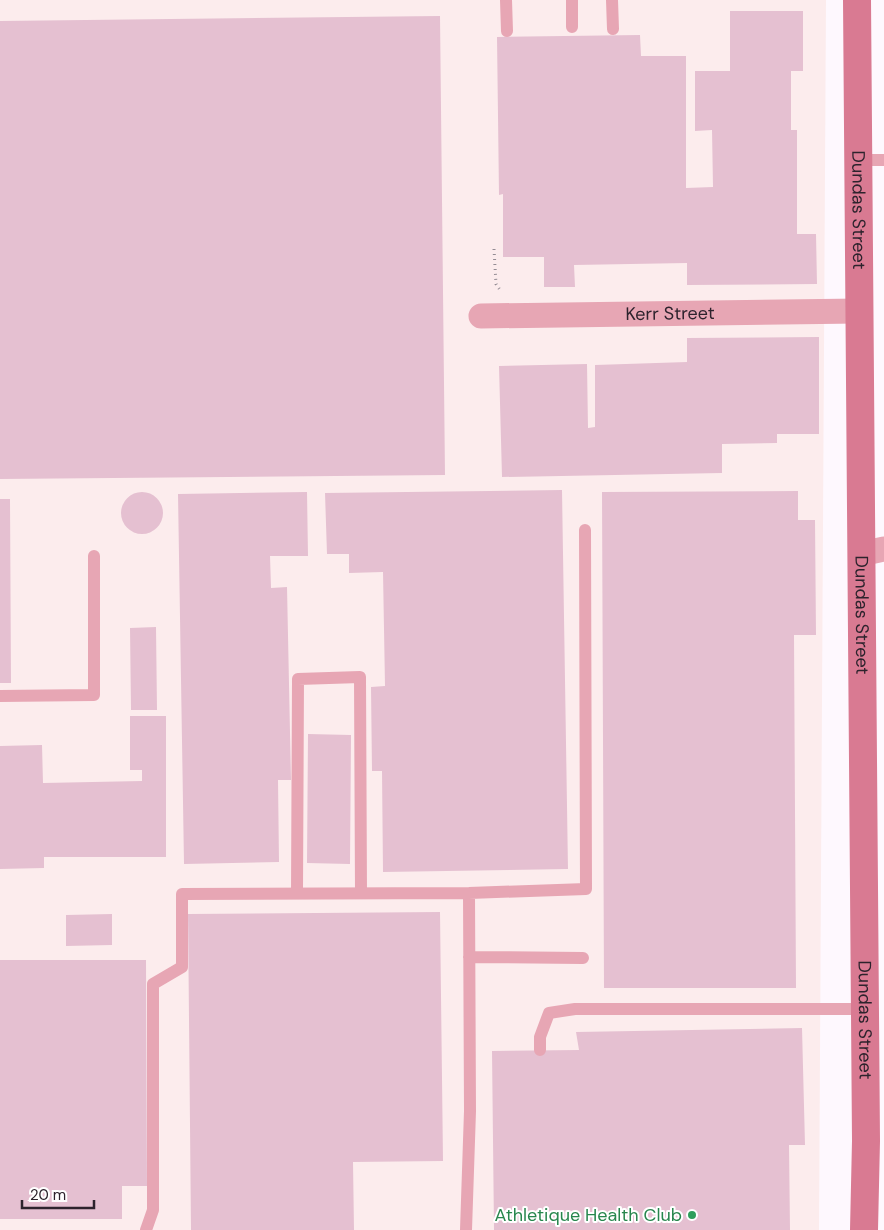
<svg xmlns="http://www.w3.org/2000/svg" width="884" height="1230" font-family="'DM Sans',sans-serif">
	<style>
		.industrial { fill: #fceced }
		.building { fill: #e5c0d1 }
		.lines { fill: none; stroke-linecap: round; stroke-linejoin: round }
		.path { stroke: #948c94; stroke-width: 3; stroke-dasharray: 1 4; stroke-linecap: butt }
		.lane { stroke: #e7a6b4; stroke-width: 12 }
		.street { stroke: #e7a6b4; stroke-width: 25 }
		.secondary { stroke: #d97a92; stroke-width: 28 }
		.leisure-dot { fill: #2e9e5b; stroke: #fff; stroke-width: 2 }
		.labels { text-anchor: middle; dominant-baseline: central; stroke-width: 4; stroke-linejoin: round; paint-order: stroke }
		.street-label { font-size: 18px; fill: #2d232d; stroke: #fff }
		.leisure-label { font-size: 18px; fill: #27864d; stroke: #fff; text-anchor: end }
	</style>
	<rect width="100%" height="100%" fill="#fef8fe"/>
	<!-- industrial -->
	<path class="industrial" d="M0,0H826L819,1230H0Z"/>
	<!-- building -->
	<path class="building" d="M730,11H803V71H791V130H797V234H816L817,284L687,285V263L574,265L575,287H544V257H503V194L499,195L497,37L640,35L641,56H686V188L713,187L712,130L695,131V71H730Z
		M440,16L445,475L0,479V21Z
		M819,337V434H777V443L722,444V473L502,477L499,366L587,364L588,428L595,427V365L687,362V338Z
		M562,490L568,869L383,872L382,771H372L371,687L385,686L383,572L349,573V554H327L325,493Z
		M798,491V520H815L816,635H794L796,988H604L602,492Z
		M307,492L308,556H270L271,588L287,587L291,780H278L279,862L184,864L178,494Z
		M121 513a21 21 0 1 1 42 0a21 21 0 1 1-42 0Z
		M0,499H10L11,683H0Z
		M156,627L157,710H131L130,628Z
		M130,716H166V857H44V868L0,869V746L42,745L43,783L142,781V770H130Z
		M308,734L351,735L350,864L307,863Z
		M440,912L443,1161L353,1162L354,1230H191L188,914Z
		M112,914V945L66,946V915Z
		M0,960H146L147,1186H122V1219H0Z
		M802,1028L805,1145H789L790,1230H494L492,1051L579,1050L576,1032Z"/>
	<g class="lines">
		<!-- path -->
		<path class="path" d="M494,249L496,284L500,290L502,291"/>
		<!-- lane -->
		<path class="lane" d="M506,0L507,31
			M572,0V27
			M612,0L613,29
			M859,160H884
			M0,696L94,695V556
			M297,893L298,679L360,677L361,893
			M469,957L583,958
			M540,1050V1037L549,1013L575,1009H865
			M146,1230L153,1210V984L182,967V894L469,893L586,889L585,530
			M466,1230L470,1111L469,893"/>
		<!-- street -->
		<g class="street">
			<path id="s1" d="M481,316L859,311"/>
			<path d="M861,554L884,549"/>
		</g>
		<!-- secondary -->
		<path class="secondary" id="s2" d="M857,0L866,1141L864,1230"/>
	</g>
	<!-- markers -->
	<circle class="leisure-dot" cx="692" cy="1215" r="5"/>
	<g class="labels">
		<!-- street labels -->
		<g class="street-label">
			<text stroke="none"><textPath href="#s2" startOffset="210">Dundas Street</textPath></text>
			<text stroke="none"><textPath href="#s1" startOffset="189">Kerr Street</textPath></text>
			<text stroke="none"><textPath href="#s2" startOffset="615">Dundas Street</textPath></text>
			<text stroke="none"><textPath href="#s2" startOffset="1020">Dundas Street</textPath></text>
		</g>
		<!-- leisure labels -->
		<g class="leisure-label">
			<text x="682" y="1215">Athletique Health Club</text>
		</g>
	</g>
	<!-- scale -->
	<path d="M22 1200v8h72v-8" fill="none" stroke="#2d232d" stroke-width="2.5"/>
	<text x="30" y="1200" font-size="15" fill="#2d232d" stroke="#ffffff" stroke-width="4" paint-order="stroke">20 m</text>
</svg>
